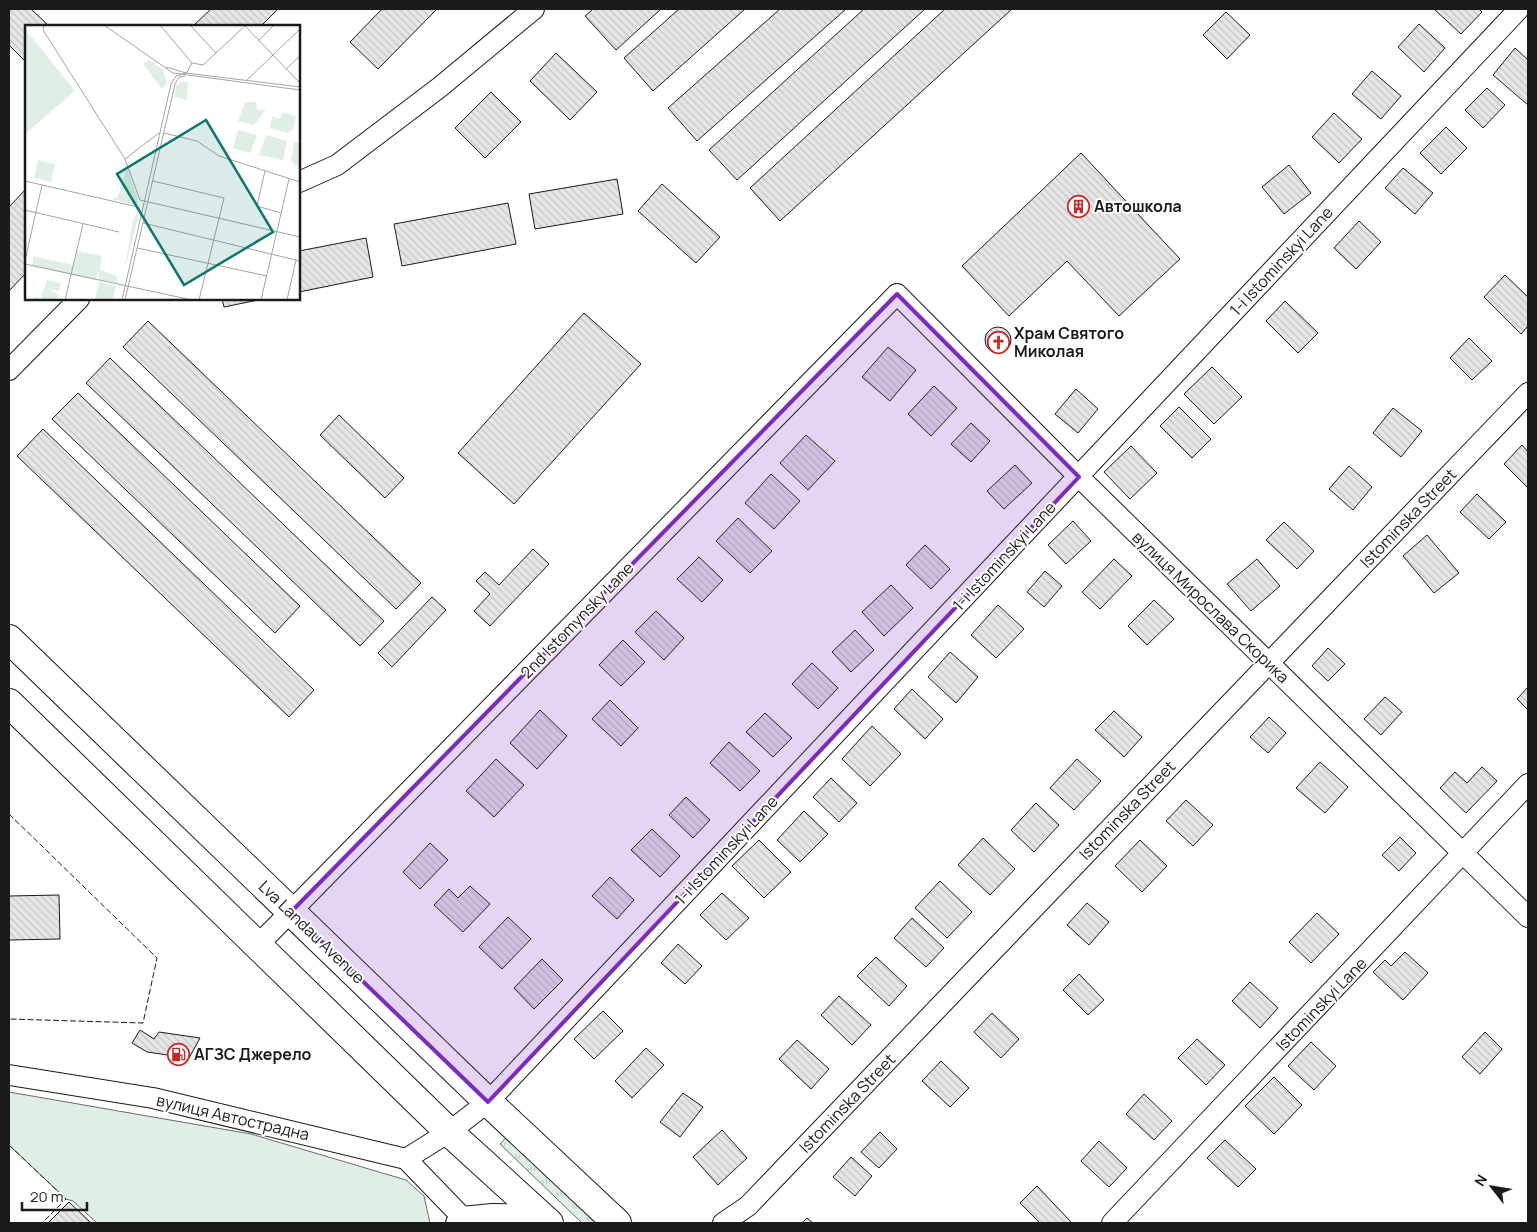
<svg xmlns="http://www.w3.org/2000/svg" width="1537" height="1232" font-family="Manrope,sans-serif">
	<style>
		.grass { fill: url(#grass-tufts); stroke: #6a6a6a }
		.garden { fill: #e0efe3; stroke: #6a6a6a }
		.building { fill: url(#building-back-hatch); stroke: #1a1a1a }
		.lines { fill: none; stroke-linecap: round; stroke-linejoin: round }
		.street-casing { stroke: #1a1a1a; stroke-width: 22 }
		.primary-casing { stroke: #1a1a1a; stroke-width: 30 }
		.street { stroke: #fff; stroke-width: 20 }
		.primary { stroke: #fff; stroke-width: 28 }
		.fence { stroke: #1a1a1a; stroke-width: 1; stroke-dasharray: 6 2.5; stroke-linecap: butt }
		.marked { fill: #7b2cbf; fill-opacity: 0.2; stroke: #7b2cbf; stroke-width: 4; stroke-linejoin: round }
		.labels { text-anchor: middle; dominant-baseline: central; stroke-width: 4; stroke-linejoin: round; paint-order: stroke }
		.poi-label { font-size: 16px; font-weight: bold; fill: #1a1a1a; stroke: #fff; text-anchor: start }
		.street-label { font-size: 16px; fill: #1a1a1a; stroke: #fff }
		.inset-road { fill: none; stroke: #a3a3a3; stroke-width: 1 }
		.view { fill: #0f766e; fill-opacity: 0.15; stroke: #0f766e; stroke-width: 2.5 }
		.inset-edge { fill: none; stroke: #1a1a1a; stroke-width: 2.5 }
	</style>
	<defs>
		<pattern id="grass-tufts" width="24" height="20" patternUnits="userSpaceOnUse" patternTransform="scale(1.25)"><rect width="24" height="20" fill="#e0efe3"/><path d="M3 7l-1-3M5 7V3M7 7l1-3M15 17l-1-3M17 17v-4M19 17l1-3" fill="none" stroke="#c0ccc2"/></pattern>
		<pattern id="building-back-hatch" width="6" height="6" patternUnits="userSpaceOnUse" patternTransform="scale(1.25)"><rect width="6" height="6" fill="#e6e6e6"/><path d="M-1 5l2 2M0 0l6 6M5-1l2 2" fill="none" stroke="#c5c5c5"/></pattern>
	</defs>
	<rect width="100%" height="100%" fill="#fff"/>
	<!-- grass -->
	<path class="grass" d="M507,1137L598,1223H582L500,1144Z"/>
	<!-- garden -->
	<path class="garden" d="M9,1092L251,1134L406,1180L424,1196L430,1223H97L73,1201L66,1199L9,1145Z"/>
	<!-- building -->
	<path class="building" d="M9,9H31L49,26H26V58L24,60L9,45Z
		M211,9H278L261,26H193Z
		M382,9H437L378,69L350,42Z
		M593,9H661L616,50L585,16Z
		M679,9H745L653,91L624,58Z
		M780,9H846L697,141L668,108Z
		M864,9H925L737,180L709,150Z
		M945,9H1012L780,221L750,188Z
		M1437,9H1479L1482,12L1461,34L1435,10Z
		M1226,12L1250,35L1227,59L1203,35Z
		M1419,24L1445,48L1424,72L1398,47Z
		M1515,48L1528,60V105L1493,75Z
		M556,53L597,92L570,120L530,81Z
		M1372,71L1401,96L1381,119L1352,94Z
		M1487,88L1505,105L1483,128L1465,110Z
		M491,92L521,122L485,158L455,128Z
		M1334,113L1362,139L1339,163L1312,137Z
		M1446,127L1467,148L1441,174L1420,153Z
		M1081,153L1180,259L1119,316L1067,261L1009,316L962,266Z
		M1289,165L1311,193L1284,214L1262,187Z
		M1403,168L1433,193L1415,214L1385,188Z
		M617,179L623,214L535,229L529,194Z
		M662,184L720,237L696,263L638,211Z
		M26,189V273L9,291V207Z
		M508,203L516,244L402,266L394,224Z
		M1359,221L1381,242L1356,269L1334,248Z
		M366,238L373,277L299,292V251Z
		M1505,275L1528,297V326L1521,334L1484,297Z
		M222,299H263L224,307Z
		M1285,301L1318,333L1298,353L1266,321Z
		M584,313L641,364L514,504L458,453Z
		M148,321L421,583L396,609L123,347Z
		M985 340a13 13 0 1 1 26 0a13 13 0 1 1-26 0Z
		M1469,338L1492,361L1472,380L1450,358Z
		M888,347L916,370L890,401L862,377Z
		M110,358L384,621L360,646L86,383Z
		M1212,367L1242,397L1214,424L1184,394Z
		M934,386L957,408L931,436L908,414Z
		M1076,389L1098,409L1078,433L1055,414Z
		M78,393L300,606L275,633L52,419Z
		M1179,407L1211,439L1192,458L1160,426Z
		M1393,408L1422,431L1401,457L1373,433Z
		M339,415L404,478L385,498L320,435Z
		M971,423L990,441L971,462L951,444Z
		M43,429L314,690L289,717L17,456Z
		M806,435L835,461L808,490L780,463Z
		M1522,445L1528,452V488L1504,464Z
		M1131,446L1157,473L1130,499L1104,472Z
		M1015,465L1032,483L1004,509L987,491Z
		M1349,466L1372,487L1353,510L1329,489Z
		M771,474L800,501L774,529L745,503Z
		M1477,494L1506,522L1489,539L1460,512Z
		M738,518L772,551L750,573L716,541Z
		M1073,521L1091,541L1066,564L1048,545Z
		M1284,522L1314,551L1297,569L1266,540Z
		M1427,535L1459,573L1434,593L1403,556Z
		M925,545L950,569L931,589L906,565Z
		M533,549L549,564L490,626L474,611L490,594L476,581L485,572L499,585Z
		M699,557L723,580L702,602L677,579Z
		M1114,559L1132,576L1100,609L1082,592Z
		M1257,559L1280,586L1251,611L1227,584Z
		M1045,571L1062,586L1044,607L1027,592Z
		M891,585L913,608L884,636L862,612Z
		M432,597L446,610L392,667L378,653Z
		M1154,600L1174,619L1147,645L1128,626Z
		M998,605L1024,629L996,658L971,635Z
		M656,611L684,638L664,660L635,632Z
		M855,630L874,650L851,672L832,652Z
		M623,640L645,662L621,686L599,665Z
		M1328,648L1345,664L1328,681L1312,666Z
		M950,652L978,677L956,703L928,677Z
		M812,663L838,688L818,709L792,684Z
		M1528,687V710L1517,699Z
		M912,689L943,719L925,739L894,709Z
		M1385,697L1402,712L1381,735L1364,719Z
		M610,700L638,728L621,746L592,719Z
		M540,710L567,736L537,769L510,743Z
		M1114,711L1142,737L1124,757L1095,730Z
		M765,713L792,738L773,757L746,732Z
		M1269,717L1286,733L1268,753L1250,737Z
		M872,726L901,754L870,786L842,759Z
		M729,742L760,771L740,791L710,763Z
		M496,759L524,785L494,817L466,791Z
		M1077,759L1101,781L1074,810L1050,788Z
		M1320,762L1348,787L1325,813L1296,788Z
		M1482,767L1497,781L1466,813L1440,788L1455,772L1467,783Z
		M831,778L857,803L839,822L813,797Z
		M686,797L710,820L693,838L669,815Z
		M1186,800L1213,825L1193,846L1166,821Z
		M1036,803L1059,825L1034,852L1011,830Z
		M804,811L828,834L800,862L777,840Z
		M652,829L680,856L660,877L631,850Z
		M1400,837L1416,853L1399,871L1382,855Z
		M983,838L1015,869L990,895L958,865Z
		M759,840L791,872L764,898L732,866Z
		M1140,840L1167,866L1142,892L1115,866Z
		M430,843L448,860L420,889L403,872Z
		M610,877L634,900L617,919L592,896Z
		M940,881L972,912L947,938L915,908Z
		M470,886L490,904L463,932L434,905L449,889L458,898Z
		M722,893L749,918L726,940L700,915Z
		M59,895L60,939L9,940V896Z
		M1087,903L1109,922L1089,945L1067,925Z
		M1317,913L1339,934L1311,963L1289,942Z
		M508,917L531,939L502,969L479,947Z
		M912,918L944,948L926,967L894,938Z
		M678,944L702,966L685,984L661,963Z
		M1405,952L1428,973L1403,1000L1373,972L1385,960L1391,966Z
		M876,957L907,986L889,1006L857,976Z
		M542,959L563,980L534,1009L514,988Z
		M1079,974L1104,1000L1088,1015L1063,990Z
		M1250,982L1278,1008L1260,1028L1232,1001Z
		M839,996L871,1025L852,1045L821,1015Z
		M603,1011L623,1031L594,1059L574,1039Z
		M992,1013L1019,1039L1001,1058L974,1032Z
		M140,1030L154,1039L159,1032L200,1038L189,1058L147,1052L132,1043Z
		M1485,1032L1502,1049L1480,1074L1462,1057Z
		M1197,1039L1225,1065L1206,1085L1178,1058Z
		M797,1040L829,1069L811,1089L779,1059Z
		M1311,1042L1336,1066L1314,1090L1288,1066Z
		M646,1048L664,1065L632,1098L615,1081Z
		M941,1061L969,1088L950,1107L922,1081Z
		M1274,1077L1302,1105L1274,1134L1245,1106Z
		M683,1093L703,1107L680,1137L660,1122Z
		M1144,1094L1172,1121L1154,1140L1126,1114Z
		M722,1130L747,1158L718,1185L693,1157Z
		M880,1132L897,1149L879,1168L861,1152Z
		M1225,1140L1256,1169L1238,1187L1207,1158Z
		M1099,1141L1127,1168L1109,1187L1081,1161Z
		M851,1157L872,1176L855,1196L833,1177Z
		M1037,1186L1072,1223H1040L1020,1203Z
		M69,1202L91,1223H48Z
		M807,1218L813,1223H802Z"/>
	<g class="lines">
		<defs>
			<path id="street" d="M299,182L337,165L440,87L534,9
				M9,370L79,299
				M258,945L897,294L1079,477L1528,917
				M9,1075L153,1098L406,1159L449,1132L488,1102L1519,9
				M406,1159L462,1217
				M456,1223L462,1217L492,1214L540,1215
				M723,1223L748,1206L1528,393
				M1112,1223L1528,784"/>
			<path id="primary" d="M9,639L488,1102L617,1223
				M9,703L449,1132L549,1223"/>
		</defs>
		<!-- street casing -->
		<use href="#street" class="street-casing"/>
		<!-- primary casing -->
		<use href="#primary" class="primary-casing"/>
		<!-- street -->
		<use href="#street" class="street"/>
		<!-- primary -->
		<use href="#primary" class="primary"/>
		<!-- fence -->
		<path class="fence" d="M9,814L157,958L143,1023L9,1019
			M9,1145L66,1199L42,1223"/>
	</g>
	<!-- marked area -->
	<path class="marked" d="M897,294L1079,477L488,1102L291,912Z"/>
	<!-- icons -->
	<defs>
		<symbol id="building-ring" viewBox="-11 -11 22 22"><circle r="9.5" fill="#fff" stroke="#c62828" stroke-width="1.5"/><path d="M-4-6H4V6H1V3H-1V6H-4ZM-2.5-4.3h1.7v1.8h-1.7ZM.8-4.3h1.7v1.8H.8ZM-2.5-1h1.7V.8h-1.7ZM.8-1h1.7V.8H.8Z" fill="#c62828"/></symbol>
		<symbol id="church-ring" viewBox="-11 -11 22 22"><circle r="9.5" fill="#fff" stroke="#c62828" stroke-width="1.5"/><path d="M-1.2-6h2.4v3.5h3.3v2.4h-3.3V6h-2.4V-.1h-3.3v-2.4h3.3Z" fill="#c62828"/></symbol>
		<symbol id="fuel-ring" viewBox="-11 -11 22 22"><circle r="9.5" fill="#fff" stroke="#c62828" stroke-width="1.5"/><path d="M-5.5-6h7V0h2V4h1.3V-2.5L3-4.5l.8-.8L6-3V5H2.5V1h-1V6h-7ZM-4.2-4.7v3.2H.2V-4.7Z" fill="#c62828"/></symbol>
	</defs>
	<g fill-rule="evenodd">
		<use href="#building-ring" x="1066" y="194" width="25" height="25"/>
		<use href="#church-ring" x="986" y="330" width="25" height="25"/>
		<use href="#fuel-ring" x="166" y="1042" width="25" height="25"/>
	</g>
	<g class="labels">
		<!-- poi labels -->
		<g class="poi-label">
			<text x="1094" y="206">Автошкола</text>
			<text x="1014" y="333">Храм Святого<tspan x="1014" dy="18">Миколая</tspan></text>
			<text x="194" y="1054">АГЗС Джерело</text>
		</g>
		<!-- street labels -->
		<g class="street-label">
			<text transform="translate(1281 261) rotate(-47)">1-i Istominskyi Lane</text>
			<text transform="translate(1408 518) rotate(-46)">Istominska Street</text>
			<text transform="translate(1004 556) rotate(-47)">1-i Istominskyi Lane</text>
			<text transform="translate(1211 607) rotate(44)">вулиця Мирослава Скорика</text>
			<text transform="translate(577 620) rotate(-46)">2nd Istomynsky Lane</text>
			<text transform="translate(1127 810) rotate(-46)">Istominska Street</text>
			<text transform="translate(726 850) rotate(-47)">1-i Istominskyi Lane</text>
			<text transform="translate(312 932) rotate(44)">Lva Landau Avenue</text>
			<text transform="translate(1321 1004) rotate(-46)">Istominskyi Lane</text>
			<text transform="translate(847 1103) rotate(-46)">Istominska Street</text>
			<text transform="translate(233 1117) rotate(13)">вулиця Автострадна</text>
		</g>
	</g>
	<!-- overview -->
	<g transform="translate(25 25)">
		<rect width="275" height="275" fill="#fff"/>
		<path d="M124,35L138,45L142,58L137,64L118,39ZM156,57H163L162,75L149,72L151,60ZM52,226L77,231L75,245L92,251L93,258L74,255V245L70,255L7,241L8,231L48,240Z" fill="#e0efe3"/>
		<path d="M113,185L114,189L99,247L108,196Z" fill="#e0efe3"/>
		<path d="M0,4L50,66L0,109Z" fill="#e0efe3"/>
		<path d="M220,77H231L232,85L241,84L229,100L213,96ZM258,87L271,91L269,103L263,108L245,103L247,91L255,94ZM213,105L232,110L225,128L208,123ZM241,110L262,116L258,135L234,130ZM269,117L275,118V144L266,136ZM13,135L30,139L26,157L9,153ZM102,142L113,176L111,180L87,174L93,171ZM55,229L76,233L74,242L53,238ZM22,255L36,258L34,266L23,264L34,270L32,275H8L9,272L16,273ZM74,257L91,261L88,275H70Z" fill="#e0efe3"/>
		<path class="inset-road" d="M19,0L18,5L100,134L115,175L275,212M79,0L148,48L275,65M135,0L167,38M165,0L191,28M220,1L275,58M233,16L249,0M141,42L161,48L275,62M261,44L275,31M161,49L167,38L178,40L221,0M222,55L275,4M139,108L172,116L194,131L275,157M100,134L134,108M240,146L232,181L256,188M0,156L113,182L116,187M128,156L199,173L174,275M0,185L94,207M118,198L275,236M112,223L242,251M0,236L17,160M0,239L167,275M40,275L58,199M97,275L146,59L151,51L161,48M100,275L150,59L154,52L160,51M236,275L264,154M262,275L271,235"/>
		<path class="view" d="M181,95L248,207L159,260L92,149Z"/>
		<rect width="275" height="275" class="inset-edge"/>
	</g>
	<!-- border -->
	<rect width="1537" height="1232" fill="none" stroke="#1a1a1a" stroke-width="20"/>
	<!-- north arrow -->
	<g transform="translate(1492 1187) rotate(301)" stroke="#ffffff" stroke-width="4" paint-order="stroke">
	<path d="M0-4L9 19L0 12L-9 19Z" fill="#1a1a1a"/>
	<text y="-8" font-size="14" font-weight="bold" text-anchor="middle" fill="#1a1a1a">N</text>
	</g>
	<!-- scale -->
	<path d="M22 1202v8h65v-8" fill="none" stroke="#1a1a1a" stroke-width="2.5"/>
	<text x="30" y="1202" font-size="15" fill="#1a1a1a" stroke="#ffffff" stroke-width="4" paint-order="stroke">20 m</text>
</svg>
